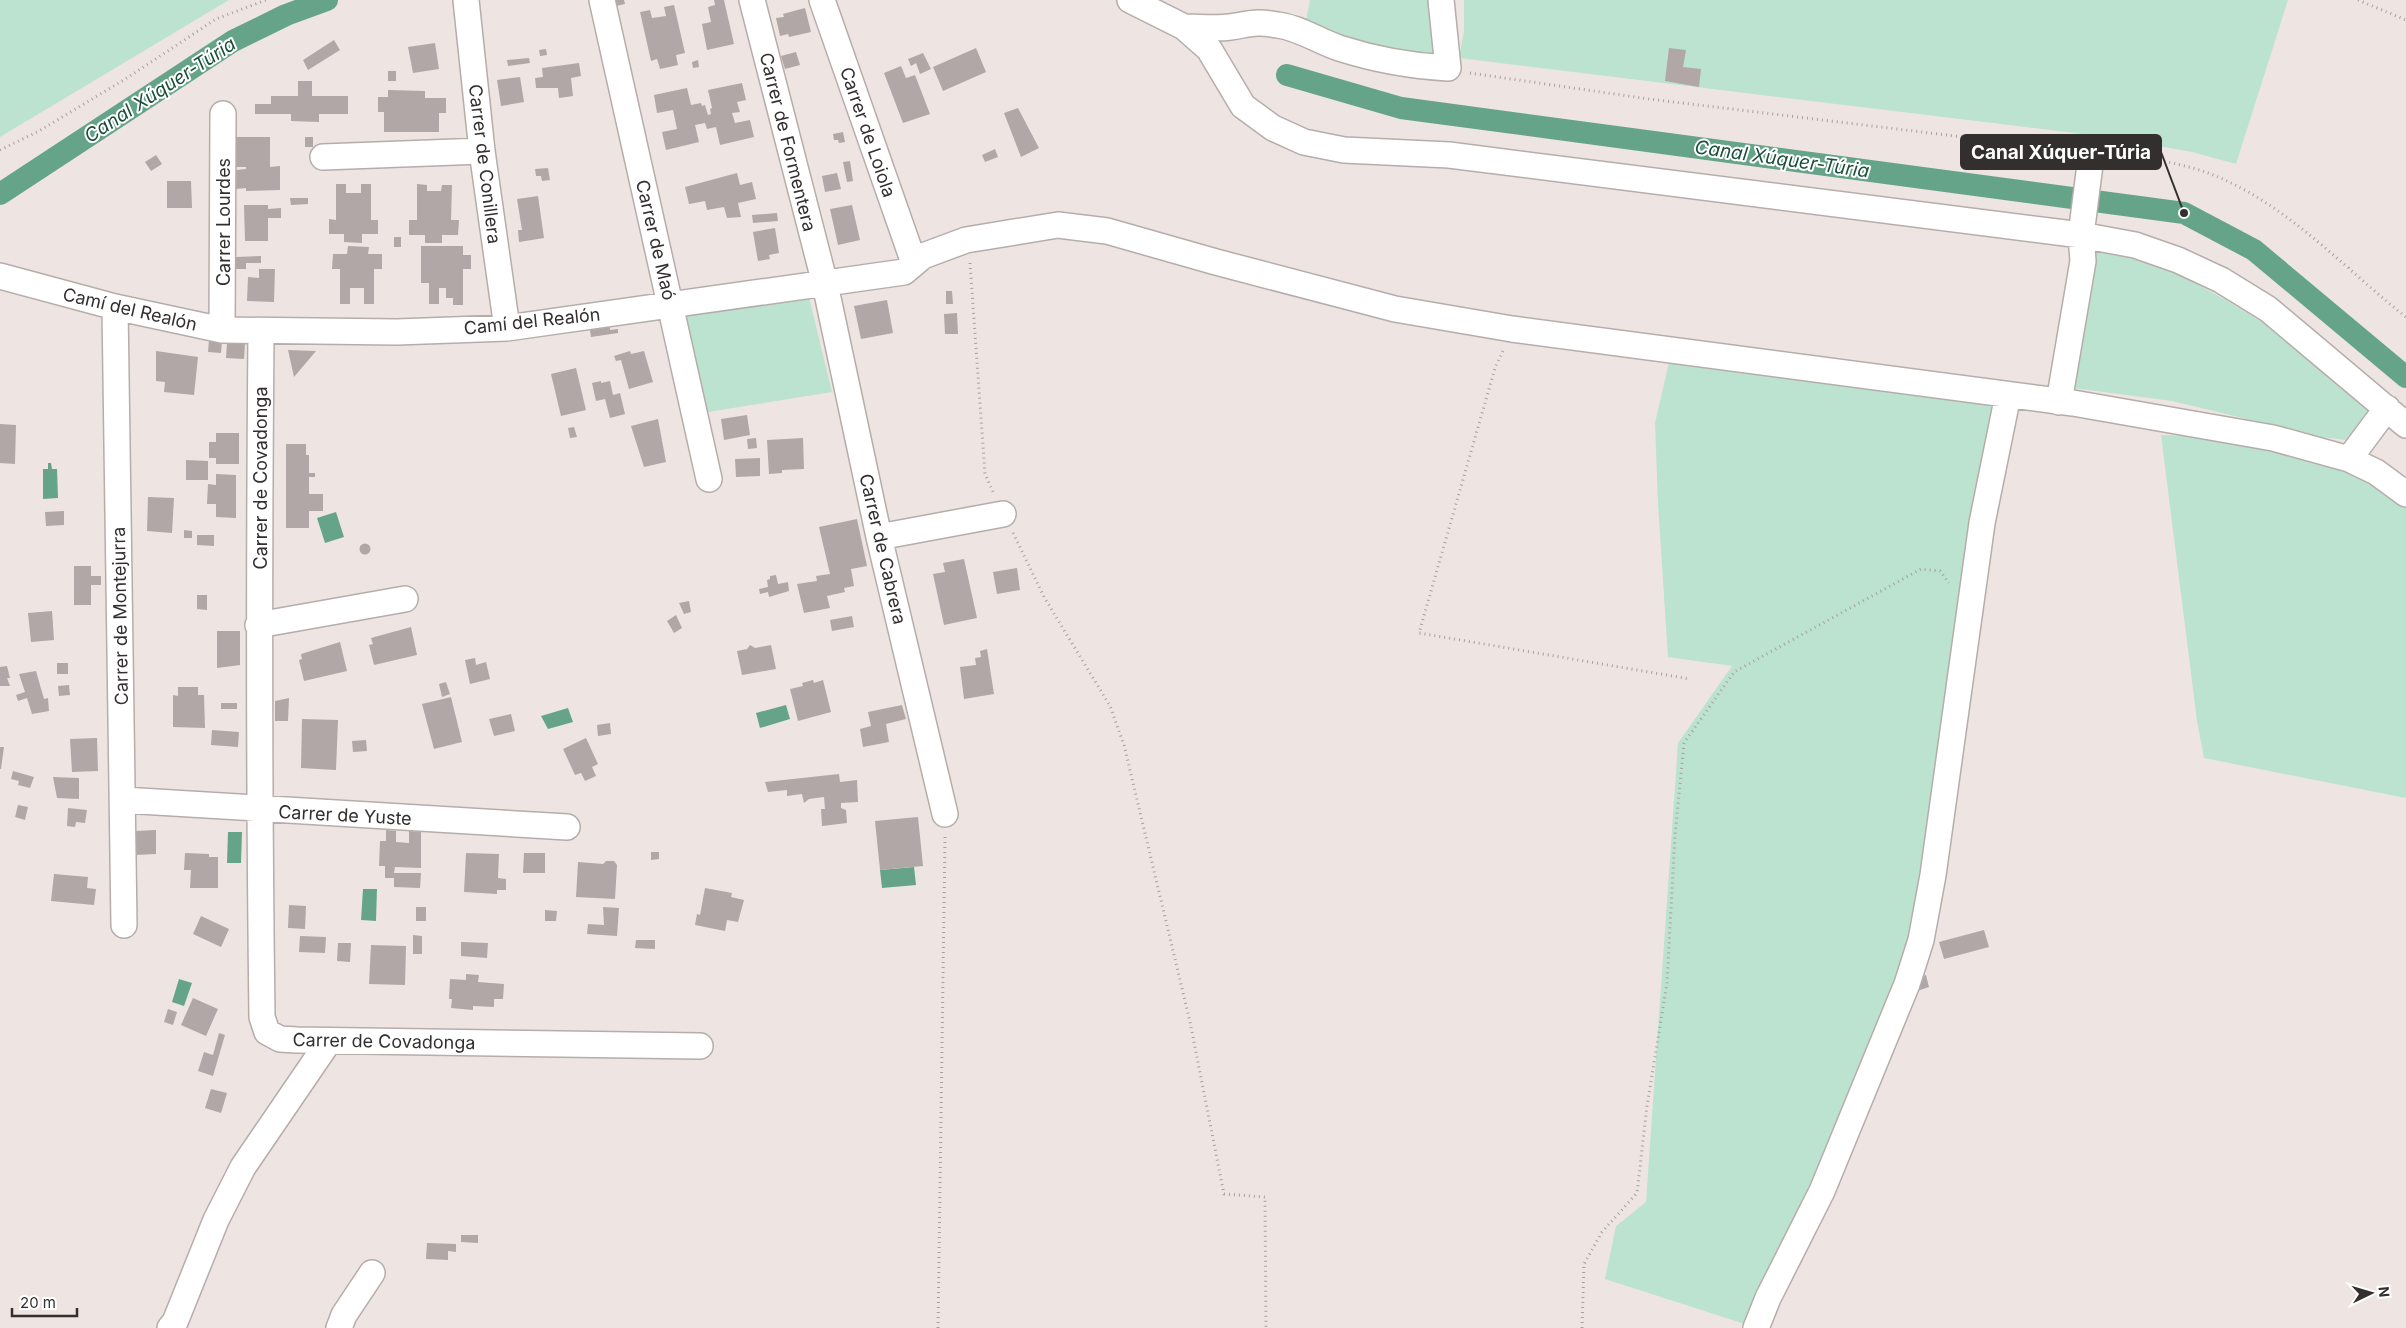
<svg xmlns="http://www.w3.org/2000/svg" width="2406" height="1328" font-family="Inter,sans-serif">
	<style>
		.green { fill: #bbe3d0 }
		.water { fill: #65a488 }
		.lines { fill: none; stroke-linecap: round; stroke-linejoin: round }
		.canal { stroke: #65a488; stroke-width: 22 }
		.building { fill: #b0a7a6 }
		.minor-casing { stroke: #b6adab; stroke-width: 28 }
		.path { stroke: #a7a09f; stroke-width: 3; stroke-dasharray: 1 4; stroke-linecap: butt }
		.minor { stroke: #fff; stroke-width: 25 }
		.labels { text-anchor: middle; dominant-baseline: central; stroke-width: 4; stroke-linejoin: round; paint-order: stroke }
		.street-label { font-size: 18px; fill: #332f2f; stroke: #fff }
		.water-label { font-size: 19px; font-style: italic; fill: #1c4f3b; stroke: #fff }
		.leader { fill: none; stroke: #332f2f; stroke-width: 2 }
		.callout-dot { fill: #332f2f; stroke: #fff; stroke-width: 2 }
		.callout { fill: #332f2f; stroke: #332f2f; stroke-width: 2 }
		.callout-label { font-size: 19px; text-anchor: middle; font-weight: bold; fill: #fff }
	</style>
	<rect width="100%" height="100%" fill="#eee5e3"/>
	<!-- green -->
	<path class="green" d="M0,0H229L0,137Z
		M1310,0H1429L1436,14L1440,49L1433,55L1355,42L1306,20Z
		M1464,0H2288L2236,164L2192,152L2107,137L1459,58L1464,31Z
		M2093,251L2145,259L2169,269L2226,300L2265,324L2328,370L2374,415L2354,441L2321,437L2172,401L2073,388Z
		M809,297L832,392L708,412L685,316Z
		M1670,358L1811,377L1999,407L1910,956L1751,1326L1605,1279L1616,1226L1646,1202L1678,743L1732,666L1668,657L1658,504L1655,423Z
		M2161,435L2220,437L2338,465L2369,482L2406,507V798L2204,758L2197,721Z"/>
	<!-- water -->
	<path class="water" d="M48,463H51L52,469H57L58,498L43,499V469H48Z
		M336,512L344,537L325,543L317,518Z
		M786,705L790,719L760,728L756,713Z
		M568,708L573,722L548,729L541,716Z
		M228,832H242L241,863H227Z
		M914,867L916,885L882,888L880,870Z
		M363,889H377L376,921L361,920Z
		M179,979L192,983L184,1006L172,1002Z"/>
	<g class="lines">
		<!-- canal -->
		<path class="canal" d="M1287,75L1401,108L2184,213L2254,250L2406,377
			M0,194L233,41L286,15L327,0"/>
	</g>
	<!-- building -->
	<path class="building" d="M614,0H624L625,4L616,6Z
		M714,0H724L734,44L707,50L702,24L711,22L708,7L715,5Z
		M674,5L685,53L676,55L678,65L660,69L657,59L651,61L640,12L650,10L652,18L666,16L664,7Z
		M805,8L811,32L789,37L788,34L780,36L776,18L784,17L783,14Z
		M334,40L340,50L308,70L303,60Z
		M435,43L439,69L413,73L408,47Z
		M976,48L986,72L943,91L933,67Z
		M1669,48L1686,50L1683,67L1701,69L1699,87L1665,81Z
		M546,49L547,55L540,56L539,50Z
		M796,52L800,65L785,69L781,56Z
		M923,53L931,69L920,74L916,63L911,66L908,59Z
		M529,58L530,63L508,66L507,60Z
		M698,60L699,67L693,68L692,62Z
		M579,63L581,76L571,78L573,96L559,98L558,88H536L535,78L543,77L542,68Z
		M901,66L906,78L915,75L930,114L903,123L884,73Z
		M388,71H396V81H388Z
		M520,77L524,102L501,106L497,80Z
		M298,81H312V96H348V114H319V122L291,121V114H255V104H271V96H298Z
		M742,83L746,100L737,102L740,112L732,113L735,123L750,120L754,137L720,145L716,127L707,129L705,123L695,125L699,142L666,150L662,132L677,129L673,110L657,113L654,95L687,88L691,105L701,103L702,106L705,105L708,115L711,114L710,109L712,108L708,90Z
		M388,90L425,91V98H446V113H439V132H384V112H378V97H388Z
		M1018,108L1039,148L1021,157L1004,113Z
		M843,132L845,142L839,143L838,140H834L833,134Z
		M236,137H270V167L280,166V190L246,191V188L236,189V170L246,169V167H236Z
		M305,137H313V147H305Z
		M995,149L998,157L985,162L982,155Z
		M156,155L162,164L151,171L145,162Z
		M850,161L853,181L847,182L843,162Z
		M548,168L550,180L542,181L541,176H536L535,169Z
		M737,173L740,185L752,182L756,199L738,203L741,217L727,218L724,207L707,210L705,201L689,204L685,187Z
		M837,173L841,189L825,192L822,176Z
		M167,181H191L192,208H167Z
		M336,184H346V193H361V184H371V220H378V234H362V243L344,242V234H329V219L336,220Z
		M417,184L427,185V191H441L442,185H452L451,220H459L458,235H442V243H425V235H409V220H417Z
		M538,196L544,238L519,242L518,230H522L517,199Z
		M290,198H308V204L291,205Z
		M244,205H268V209L281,208V218H268V241H245Z
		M852,205L860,240L838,245L830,209Z
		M777,213L778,221L753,223L752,215Z
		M775,228L779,253L769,255L770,259L758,261L753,232Z
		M394,237H401V247H394Z
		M348,246L369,247L368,254H382V269H374V304H364V288H350V304H340V269H332L333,254H347Z
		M421,246H463V255H471V269H463V305H453V298H446V288H439V304H429V283H421Z
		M261,256V263H246V269H236V257Z
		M259,269H275L274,302L247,301L248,277L259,278Z
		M946,291H952L953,304H946Z
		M887,300L893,333L861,339L854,306Z
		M957,313L958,334H945L944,314Z
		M610,327V330L618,329V333L591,337L590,330Z
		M209,340L222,341L221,353L208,352Z
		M227,343L245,344L244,359L226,358Z
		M288,350L316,351L294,377Z
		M156,351L198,357L194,395L164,392L165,382L156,381Z
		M630,351L631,354L644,351L653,382L629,389L621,360L616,361L614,356Z
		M576,368L586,410L561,416L551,374Z
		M601,381V383L610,381L613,395L620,393L625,414L610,418L605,399L596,401L592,383Z
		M747,415L750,435L724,440L721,419Z
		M658,419L666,462L644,467L631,426Z
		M0,424L16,425L15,464L0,463Z
		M574,427L577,437L570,438L568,428Z
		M216,433H239V464H216V458H209V442H216Z
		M756,438L757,448L748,449L747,439Z
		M803,438L804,469L782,470V473L769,474L767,440Z
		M286,444H306V455H309V473H315V477H309V494H323V511H309V528H286Z
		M760,458V476L736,477L735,459Z
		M186,460L208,461V480H186Z
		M216,474L236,475V518L216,517V504H207L208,484L216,485Z
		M148,497L174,498L172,533L147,531Z
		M64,511V525L46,526L45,512Z
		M857,519L867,566L851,569L854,586L844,588L845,592L827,596L830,608L804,613L797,584L817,581L816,576L830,574L819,527Z
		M184,530L192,531V538H184Z
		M197,535H214V546L197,545Z
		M359.5 549a5.5 5.5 0 1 1 11 0a5.5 5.5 0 1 1-11 0Z
		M964,559L977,618L944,625L933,574L945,572L943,563Z
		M74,566H91V576H101V585H91V605H74Z
		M1017,568L1020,590L997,594L993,572Z
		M776,575L778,584L788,582L789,591L769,597L768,592L760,594L759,589L768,587L767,580L770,579V576Z
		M197,595H207V610L197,609Z
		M689,601L691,612L684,614L679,603Z
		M52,611L54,640L31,642L28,613Z
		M676,615L682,628L674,633L667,621Z
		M852,616L854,627L832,631L830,620Z
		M411,627L417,655L374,665L369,645L373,644L371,638Z
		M217,631H240V665L217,668Z
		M340,642L347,671L304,681L299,660L302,659L301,654Z
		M750,645L755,648L771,645L776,669L742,675L737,651L747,649Z
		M987,649L994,694L964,699L960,667L976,665L975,658L981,657L980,651Z
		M475,658L476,665L486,662L490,679L470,684L465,660Z
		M57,663H68V674H57Z
		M7,666L10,678H7L10,686H0V667Z
		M36,671L44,699L48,698L49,711L32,714L27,698L18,701L16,695L25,692L19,674Z
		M813,680L814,683L823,680L831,712L798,721L790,689L803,686L802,683Z
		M446,682L450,694L442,697L439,684Z
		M69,685L70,695L59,696L58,686Z
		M178,687H198V695H204L205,728L173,727V695L178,696Z
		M451,697L462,742L434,749L422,704Z
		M289,698L288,721H275V701Z
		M221,703H237V709H221Z
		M902,705L906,719L886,724L889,742L863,747L860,729L871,726L868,712Z
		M511,714L515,731L494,736L489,719Z
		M302,719L338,720L336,770L301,768Z
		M610,723L611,734L598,736L597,725Z
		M212,730L239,732L238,747L211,745Z
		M97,738L98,771L72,772L70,739Z
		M586,738L598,764L592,767L596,776L585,781L581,773L575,775L563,749Z
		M366,740L367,751L353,752L352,741Z
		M0,747H4L1,769H0Z
		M13,771L34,777L30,788L18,785L19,781L11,779Z
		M839,774L840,782L857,780L858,802L841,803V808L846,810L847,823L822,826L821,809H825L824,797L809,799L804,803L802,794L787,796V790L768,792L765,782Z
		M53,777L79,778V799L57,798Z
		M18,805L28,807L25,820L15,817Z
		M68,808L87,810L85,823L76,822L75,827L67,826Z
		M918,817L923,866L880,870L875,821Z
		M156,830V854L136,855V831Z
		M386,830L396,831V842L409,843V831L421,832V868L395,867L394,873H421L420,888L394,887V878H385V866H379L380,841H386Z
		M651,852H659V859L651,860Z
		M185,853L209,854V857H218V888H190L191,870H184Z
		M466,853L499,854L498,878L506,879V890H497V894L464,892Z
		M524,853H545V873H523Z
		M606,861H614L617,865L615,899L576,897L578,862L603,864Z
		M54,874L88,877L87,888L96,889L94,905L51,901Z
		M705,888L732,893L731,897L744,900L738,922L727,920L725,931L695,925L697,914L700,915Z
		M289,905L306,906L305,929L288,928Z
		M416,907H426V921H416Z
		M603,907L619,908L617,936L587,934L588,924L604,925Z
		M545,910L557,911L556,921H545Z
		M201,916L229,929L221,947L193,934Z
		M1984,930L1989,947L1944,959L1939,942Z
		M413,935L422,936V954H413Z
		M300,936L326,937L325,953L299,952Z
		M636,940H655V949L635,948Z
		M461,942L488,943L487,958L461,956Z
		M338,943H351L350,962L337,961Z
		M371,945L406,946L405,985L369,984Z
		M466,974L479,975L478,982L504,984L503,999H494V1007L473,1006V1010L451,1008L452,999H449L450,979L466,980Z
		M1926,975L1929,987L1911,993L1917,978Z
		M193,998L218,1009L206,1036L181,1025Z
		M168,1009L177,1012L173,1025L164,1022Z
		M219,1033L225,1035L213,1076L198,1071L204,1052L213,1055Z
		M211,1089L227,1093L221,1113L205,1108Z
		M461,1235H478V1243L461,1242Z
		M427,1243L456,1244V1252L448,1251V1260L426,1259Z"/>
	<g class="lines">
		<defs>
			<path id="minor" d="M466,0L482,151L507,328
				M602,0L709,479
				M752,0L825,284L879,537L945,814
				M822,0L914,263
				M1130,0L1184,27L1209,49L1243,106L1273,128L1304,142L1344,150L1449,155L2081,235L2135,245L2178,260L2221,280L2268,309L2406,425
				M1184,27C1199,27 1215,29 1230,27C1251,24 1255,21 1278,25C1300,28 1318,41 1339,48C1373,59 1411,66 1448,68L1441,0
				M323,157L482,151
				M0,276L115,307L222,330L397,332L507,328L904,272L923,256L966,240L1058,225L1107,231L1216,262L1395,309L1512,329L2073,403L2273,438L2349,459L2376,472L2406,494
				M115,307L124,925
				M222,330L223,114
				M261,332C259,560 259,789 262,1017L267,1032L280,1039L297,1040L700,1046
				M2059,402L2083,261L2081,235L2092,149
				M2349,459L2387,408
				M879,537L1003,514
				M258,625L405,599
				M123,800L567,827
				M170,1328L175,1322L216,1220L243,1167L329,1041
				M339,1328L344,1315L372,1273
				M1756,1328L1768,1298L1822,1191L1907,984L1921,940L1933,875L1982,523L2008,395"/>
		</defs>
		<!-- minor casing -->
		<use href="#minor" class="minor-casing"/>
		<!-- path -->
		<path class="path" d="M2358,0L2406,20
			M1470,73L1649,99L1996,141C2020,143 2045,141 2069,145
			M0,150L39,131L127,78L216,19L266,0
			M2115,153C2149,159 2186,163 2218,177C2291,208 2345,269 2406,317
			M970,263L985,474L994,494
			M1503,351L1495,368L1419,633L1690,679
			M1013,533L1044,597L1110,706L1124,745L1190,1022L1224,1194L1265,1197L1266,1328
			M938,1328L945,837
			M1582,1328L1584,1264L1602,1232L1637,1193L1647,1106L1667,983L1675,835L1684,743L1734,672L1921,569L1940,571L1949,583"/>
		<!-- minor -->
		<use href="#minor" class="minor"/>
	</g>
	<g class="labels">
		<!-- street labels -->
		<g class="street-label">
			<text transform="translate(868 132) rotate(71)">Carrer de Loiola</text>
			<text transform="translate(788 142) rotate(76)">Carrer de Formentera</text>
			<text transform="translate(485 164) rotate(83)">Carrer de Conillera</text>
			<text transform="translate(223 222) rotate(-90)">Carrer Lourdes</text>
			<text transform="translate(656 240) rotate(77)">Carrer de Maó</text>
			<text transform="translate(130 309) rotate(13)">Camí del Realón</text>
			<text transform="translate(532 321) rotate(-6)">Camí del Realón</text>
			<text transform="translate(260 478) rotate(-90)">Carrer de Covadonga</text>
			<text transform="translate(883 549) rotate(77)">Carrer de Cabrera</text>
			<text transform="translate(120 616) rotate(-91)">Carrer de Montejurra</text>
			<text transform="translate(345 815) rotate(3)">Carrer de Yuste</text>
			<text transform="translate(384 1041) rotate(1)">Carrer de Covadonga</text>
		</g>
		<!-- water labels -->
		<g class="water-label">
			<text transform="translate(160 90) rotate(-33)">Canal Xúquer-Túria</text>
			<text transform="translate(1782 159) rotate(8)">Canal Xúquer-Túria</text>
		</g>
	</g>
	<!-- callouts -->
	<path class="leader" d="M2184 213L2161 152"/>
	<circle class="callout-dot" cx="2184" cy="213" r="5"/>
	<rect class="callout" x="1961" y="135" width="200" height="34" rx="5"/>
	<g class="callout-label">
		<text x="2061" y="159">Canal Xúquer-Túria</text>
	</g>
	<!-- north arrow -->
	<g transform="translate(2371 1293) rotate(85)" stroke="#ffffff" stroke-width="4" paint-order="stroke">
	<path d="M0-4L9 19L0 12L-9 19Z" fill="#332f2f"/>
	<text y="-8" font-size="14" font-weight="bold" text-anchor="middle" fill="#332f2f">N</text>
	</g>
	<!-- scale -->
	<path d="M12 1308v8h65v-8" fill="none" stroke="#332f2f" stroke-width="2.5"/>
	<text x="20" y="1308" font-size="15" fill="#332f2f" stroke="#ffffff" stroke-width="4" paint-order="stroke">20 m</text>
</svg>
